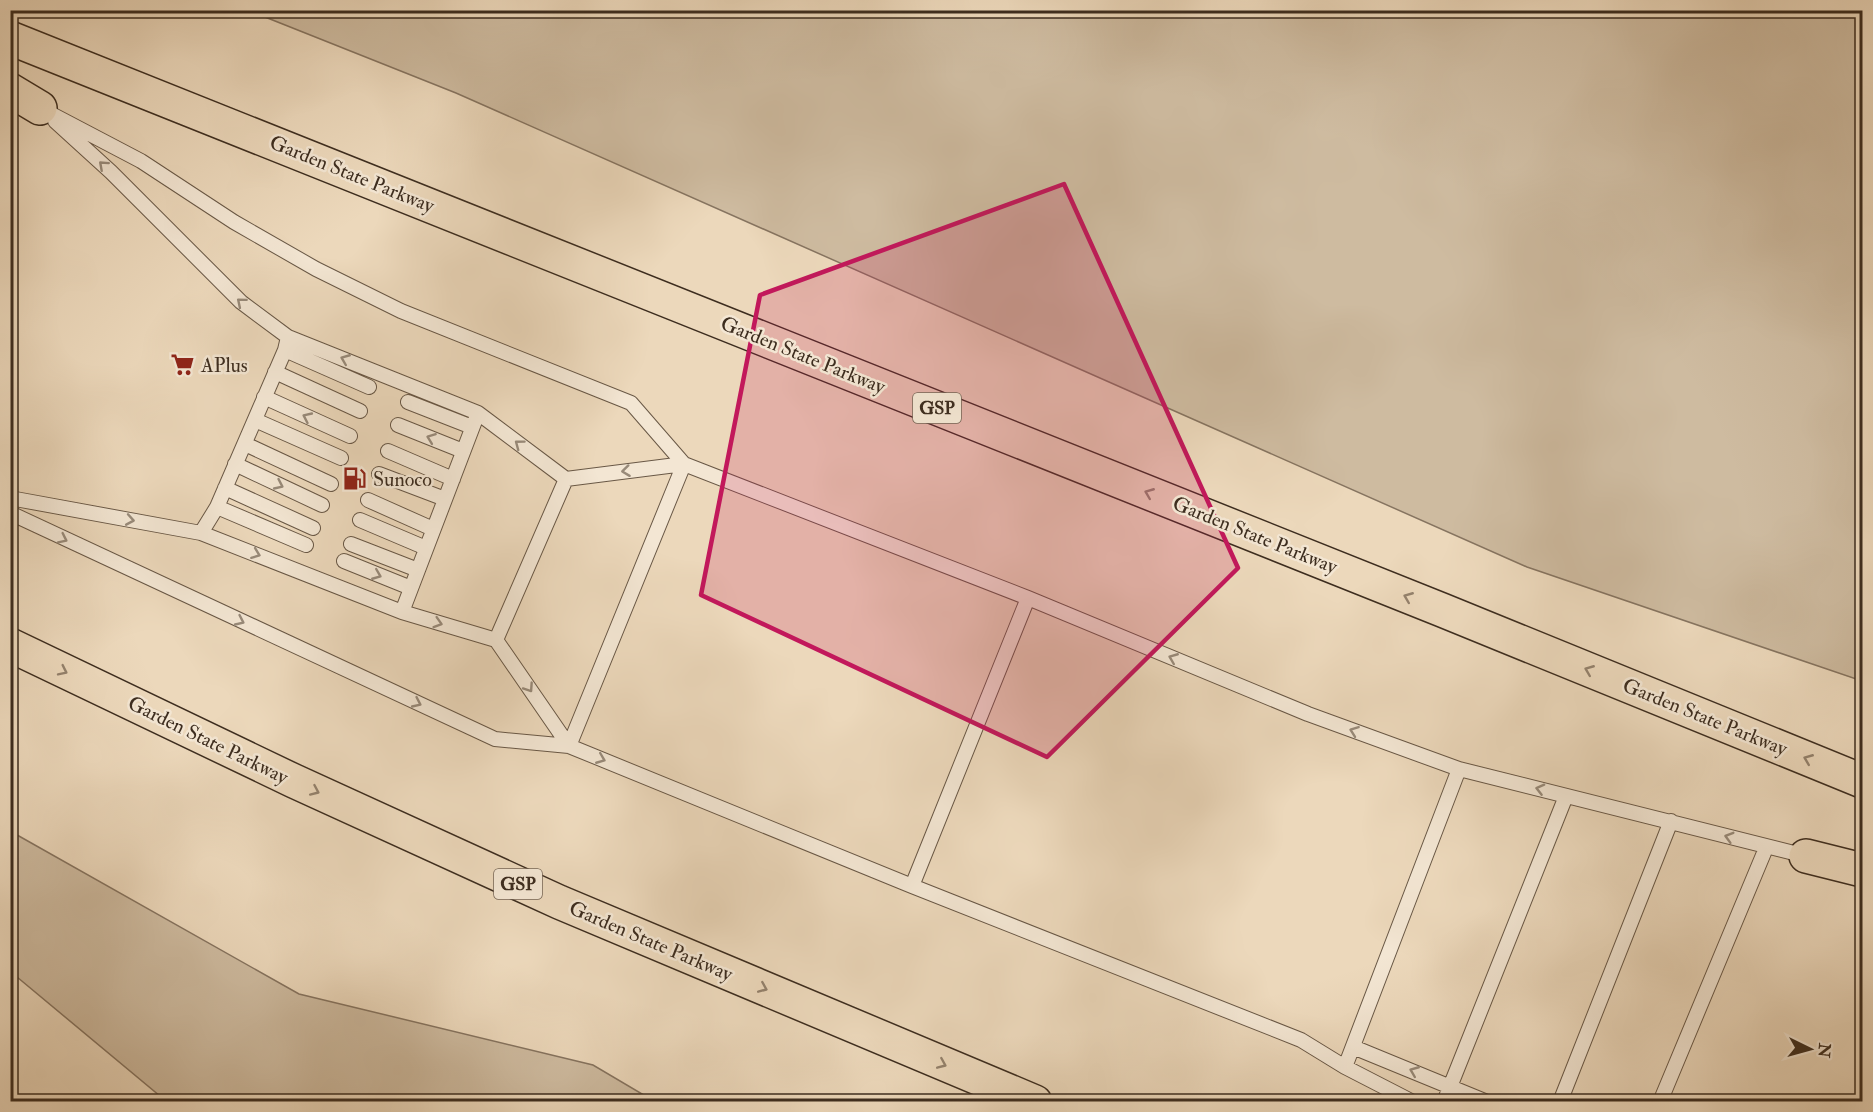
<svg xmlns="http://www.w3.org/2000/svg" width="1873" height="1112" font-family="'IM FELL Double Pica',serif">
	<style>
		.green { fill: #cebba0; stroke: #867460; stroke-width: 1.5 }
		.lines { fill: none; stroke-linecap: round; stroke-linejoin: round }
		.lane-casing { stroke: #695846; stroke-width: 16 }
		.highway-casing { stroke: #3d2d1f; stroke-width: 36 }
		.lane { stroke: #f3e6d3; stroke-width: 14 }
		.highway { stroke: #ecd8bb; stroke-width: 33 }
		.oneway { stroke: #988a79 }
		.oneway2 { stroke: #94826d }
		.marked { fill: #c2185b; fill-opacity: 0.2; stroke: #c2185b; stroke-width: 4.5; stroke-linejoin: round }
		.labels { text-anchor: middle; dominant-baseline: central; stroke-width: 5; stroke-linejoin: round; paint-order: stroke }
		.shield { fill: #f3e6d3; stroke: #746455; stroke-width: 1.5 }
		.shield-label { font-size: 18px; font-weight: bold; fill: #3d2d1f }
		.street-label { font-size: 20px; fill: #3d2d1f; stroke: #f3e6d3 }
		.poi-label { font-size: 20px; fill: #3d2d1f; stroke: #f3e6d3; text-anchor: start }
	</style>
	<rect width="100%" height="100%" fill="#ecd8bb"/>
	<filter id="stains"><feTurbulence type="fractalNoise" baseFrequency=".00333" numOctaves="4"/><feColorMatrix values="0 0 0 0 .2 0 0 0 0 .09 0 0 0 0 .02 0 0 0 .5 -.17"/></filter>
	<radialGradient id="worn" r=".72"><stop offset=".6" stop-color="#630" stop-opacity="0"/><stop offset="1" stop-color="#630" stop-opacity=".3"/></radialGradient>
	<!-- green -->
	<path class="green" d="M250,11H1862V681L1527,567L456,93Z
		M10,831L299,994L593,1065L654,1101L280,1102L272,1098L270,1102L166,1101L11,972Z"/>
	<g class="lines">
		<defs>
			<path id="lane" d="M40,108L141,161L234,222L316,269L401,311L631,403L684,464L1028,598L1308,714L1459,769L1806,856
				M55,121L111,172L241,302L288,337L478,413L566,479L684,464L569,746
				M285,350L369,387
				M275,372L360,411
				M264,397L350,436
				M408,402L472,427
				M255,420L341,458
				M398,425L463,451
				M245,444L331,484
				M388,451L453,479
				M235,464L322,505
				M379,474L445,499
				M225,488L313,528
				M10,498L201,533L402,612L496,640L569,746
				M368,500L433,529
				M217,507L306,545
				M10,513L495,739L569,746L912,886L1301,1040L1345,1067L1413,1102
				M360,520L426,548
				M201,533L217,507L285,350L288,337
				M351,544L418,570
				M344,561L411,588
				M402,612L478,413
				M496,640L566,479
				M912,886L1028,598
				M1353,1047L1487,1102
				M1345,1067L1459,769
				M1444,1102L1566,796
				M1560,1102L1671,821
				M1660,1102L1766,848"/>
			<path id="highway" d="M10,38L1442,610L1862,781
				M10,90L40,108
				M10,645L294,781L559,902L1035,1102
				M1806,856L1862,870"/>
		</defs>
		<!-- lane casing -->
		<use href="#lane" class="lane-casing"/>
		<!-- highway casing -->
		<use href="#highway" class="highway-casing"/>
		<!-- lane -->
		<use href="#lane" class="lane"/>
		<!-- highway -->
		<use href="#highway" class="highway"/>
	</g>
	<!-- one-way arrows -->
	<defs><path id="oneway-chevron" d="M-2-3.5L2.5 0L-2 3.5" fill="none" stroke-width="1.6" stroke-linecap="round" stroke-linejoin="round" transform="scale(1.5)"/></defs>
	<g class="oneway">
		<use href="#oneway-chevron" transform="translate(103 165) rotate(-138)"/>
		<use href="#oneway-chevron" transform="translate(241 302) rotate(-140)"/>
		<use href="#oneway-chevron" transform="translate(345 359) rotate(-158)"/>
		<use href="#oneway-chevron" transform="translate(307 417) rotate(-155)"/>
		<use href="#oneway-chevron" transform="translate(431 438) rotate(-159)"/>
		<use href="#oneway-chevron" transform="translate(519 444) rotate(-143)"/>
		<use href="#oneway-chevron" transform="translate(626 471) rotate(173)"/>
		<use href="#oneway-chevron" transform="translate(279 485) rotate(25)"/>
		<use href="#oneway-chevron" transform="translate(130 520) rotate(10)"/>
		<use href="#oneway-chevron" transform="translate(63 539) rotate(26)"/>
		<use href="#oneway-chevron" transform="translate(256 554) rotate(21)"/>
		<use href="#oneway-chevron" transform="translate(377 575) rotate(22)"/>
		<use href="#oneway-chevron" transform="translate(240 621) rotate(25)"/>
		<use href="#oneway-chevron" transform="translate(438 623) rotate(17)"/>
		<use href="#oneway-chevron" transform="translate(1173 658) rotate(-158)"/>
		<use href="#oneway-chevron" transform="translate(529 688) rotate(56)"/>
		<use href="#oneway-chevron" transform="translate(417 703) rotate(25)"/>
		<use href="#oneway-chevron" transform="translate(1354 731) rotate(-160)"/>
		<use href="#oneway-chevron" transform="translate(601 759) rotate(22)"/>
		<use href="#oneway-chevron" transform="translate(1540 789) rotate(-166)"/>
		<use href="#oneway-chevron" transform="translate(1729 837) rotate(-164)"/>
		<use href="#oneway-chevron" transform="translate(1414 1071) rotate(-158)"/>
	</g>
	<g class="oneway2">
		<use href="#oneway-chevron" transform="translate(1149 493) rotate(-158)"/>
		<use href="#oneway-chevron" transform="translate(1408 597) rotate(-158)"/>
		<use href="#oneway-chevron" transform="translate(1589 670) rotate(-158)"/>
		<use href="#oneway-chevron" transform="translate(63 671) rotate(26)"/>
		<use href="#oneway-chevron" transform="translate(1808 759) rotate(-158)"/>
		<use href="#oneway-chevron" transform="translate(315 791) rotate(24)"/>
		<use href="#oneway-chevron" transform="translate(763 988) rotate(23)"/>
		<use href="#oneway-chevron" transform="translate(942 1064) rotate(23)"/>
	</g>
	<!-- marked area -->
	<path class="marked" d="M1064,184L1238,568L1047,757L701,595L760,295Z"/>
	<!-- icons -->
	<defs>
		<symbol id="supermarket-bare" viewBox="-9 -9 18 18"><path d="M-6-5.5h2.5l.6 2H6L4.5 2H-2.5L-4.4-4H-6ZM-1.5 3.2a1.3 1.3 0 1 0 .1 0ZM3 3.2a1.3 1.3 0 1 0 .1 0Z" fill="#8f2418" stroke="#f3e6d3" stroke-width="2.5" paint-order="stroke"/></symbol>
		<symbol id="fuel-bare" viewBox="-9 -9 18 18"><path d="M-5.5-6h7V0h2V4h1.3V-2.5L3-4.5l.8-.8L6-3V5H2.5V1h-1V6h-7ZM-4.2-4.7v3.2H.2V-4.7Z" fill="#8f2418" stroke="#f3e6d3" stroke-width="2.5" paint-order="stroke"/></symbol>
	</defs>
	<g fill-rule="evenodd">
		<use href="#supermarket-bare" x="166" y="348" width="33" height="33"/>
		<use href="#fuel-bare" x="338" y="462" width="33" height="33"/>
	</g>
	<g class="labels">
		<!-- shield labels -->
		<g class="shield">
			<rect x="913" y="393" width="48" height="30" rx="4.5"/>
			<rect x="494" y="869" width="48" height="30" rx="4.5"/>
		</g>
		<g class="shield-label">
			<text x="937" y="408">GSP</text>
			<text x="518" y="884">GSP</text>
		</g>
		<!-- street labels -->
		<g class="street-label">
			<text transform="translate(352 174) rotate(22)">Garden State Parkway</text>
			<text transform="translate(803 355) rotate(22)">Garden State Parkway</text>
			<text transform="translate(1255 535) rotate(22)">Garden State Parkway</text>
			<text transform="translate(1705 717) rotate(22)">Garden State Parkway</text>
			<text transform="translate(208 740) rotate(26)">Garden State Parkway</text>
			<text transform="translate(651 941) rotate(23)">Garden State Parkway</text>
		</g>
		<!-- poi labels -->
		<g class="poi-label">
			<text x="201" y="365">APlus</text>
			<text x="373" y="479">Sunoco</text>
		</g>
	</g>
	<!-- margin -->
	<rect width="1873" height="1112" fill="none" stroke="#ecd8bb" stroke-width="36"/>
	<rect x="12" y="12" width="1849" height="1088" fill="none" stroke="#3d2d1f" stroke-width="3"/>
	<rect x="18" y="18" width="1837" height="1076" fill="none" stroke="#3d2d1f" stroke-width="1.5"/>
	<!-- north arrow -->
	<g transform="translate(1810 1049) rotate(95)" stroke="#f3e6d3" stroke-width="4.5" paint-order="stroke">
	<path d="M0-4.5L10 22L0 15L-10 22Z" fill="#3d2d1f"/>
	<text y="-9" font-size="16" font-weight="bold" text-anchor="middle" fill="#3d2d1f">N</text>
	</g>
	<rect width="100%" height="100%" filter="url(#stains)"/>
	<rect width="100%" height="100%" fill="url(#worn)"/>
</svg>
